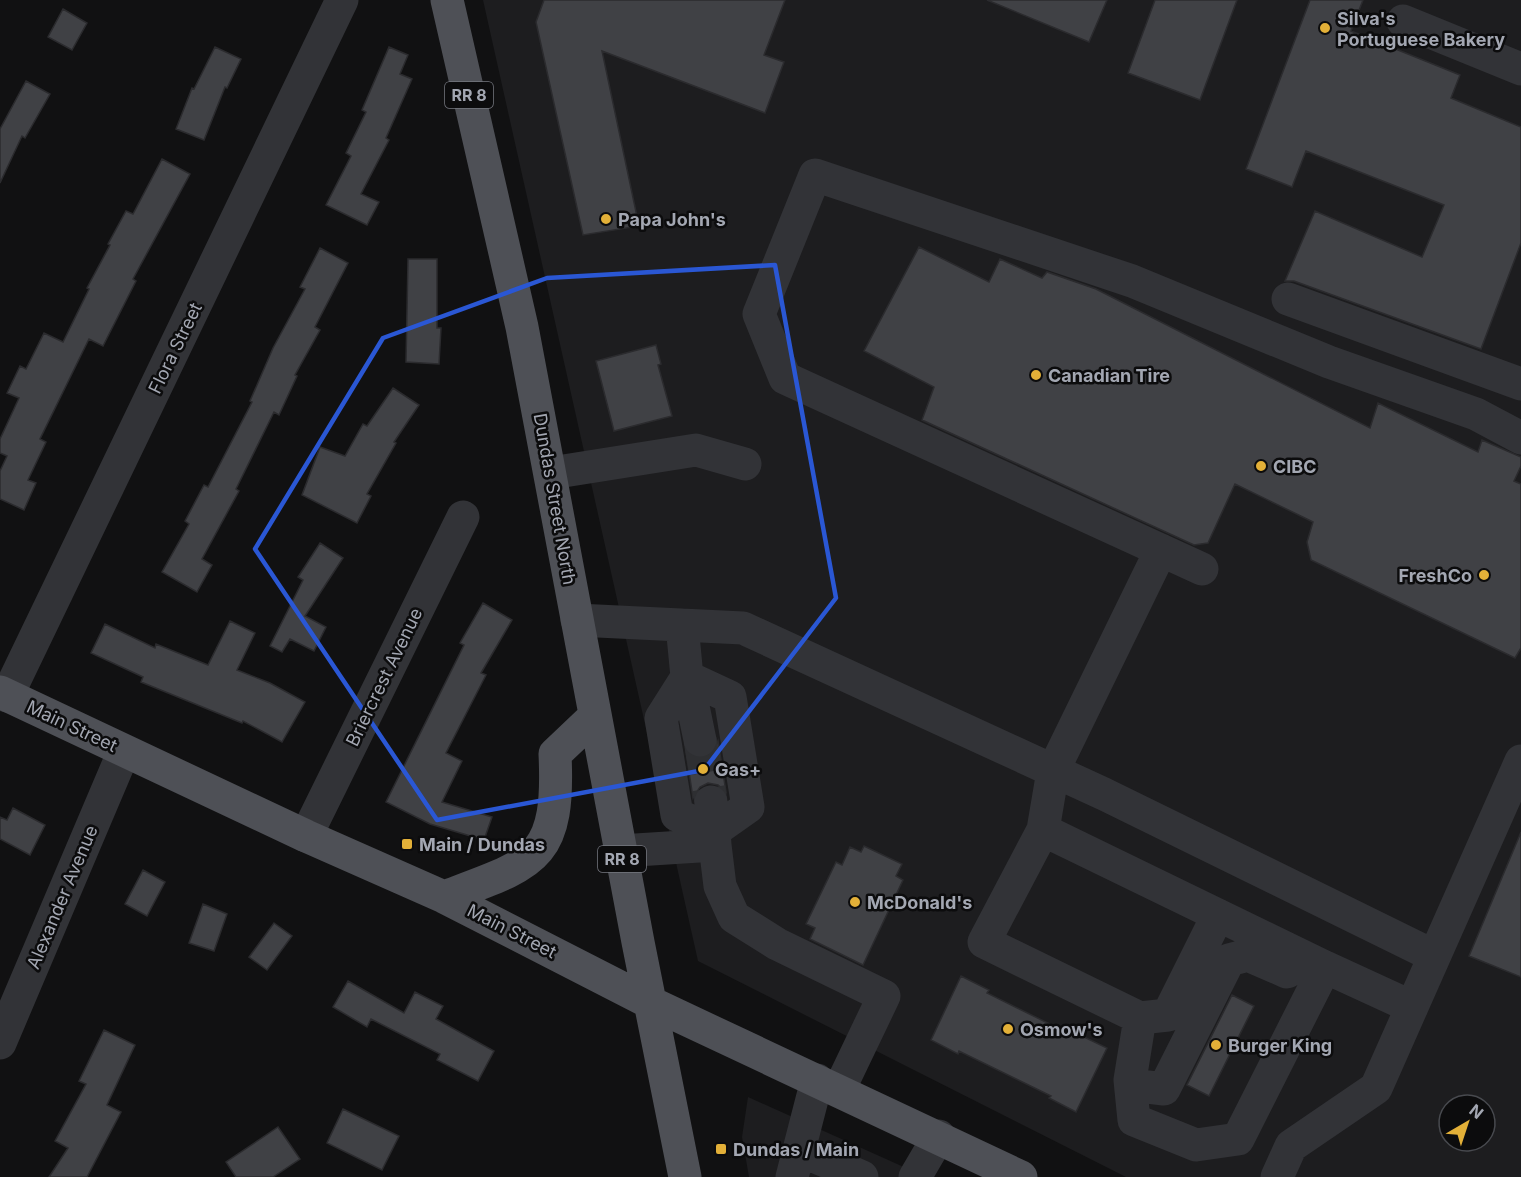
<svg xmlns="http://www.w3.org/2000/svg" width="1521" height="1177" font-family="Inter,sans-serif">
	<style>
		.built { fill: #1d1d1f; fill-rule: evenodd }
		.building { fill: #404145; stroke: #2b2b2e; stroke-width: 1.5 }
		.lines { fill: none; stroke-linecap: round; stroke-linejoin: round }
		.minor-tunnel { stroke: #2e2f32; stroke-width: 33; stroke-dasharray: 33 16; stroke-linecap: butt }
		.minor { stroke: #323337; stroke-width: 33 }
		.major { stroke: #4e5056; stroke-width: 33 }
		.marked { fill: none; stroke: #2a57d4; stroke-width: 4.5; stroke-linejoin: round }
		.poi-dot { fill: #e3b038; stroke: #0c0c0d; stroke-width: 2 }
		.labels { text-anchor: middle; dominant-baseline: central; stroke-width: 5; stroke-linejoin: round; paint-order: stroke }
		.shield { fill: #0c0c0d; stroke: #767880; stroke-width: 1.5 }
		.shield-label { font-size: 16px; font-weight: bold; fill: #a3a7b2 }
		.poi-label { font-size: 18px; font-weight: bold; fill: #a3a7b2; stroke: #0c0c0d; text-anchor: start }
		.street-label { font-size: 18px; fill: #a3a7b2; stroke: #0c0c0d }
	</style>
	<rect width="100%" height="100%" fill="#111112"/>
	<!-- built -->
	<path class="built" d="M483,0H1521V1177H1126L698,961ZM1449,1105H1485V1141H1449Z
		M748,1097L926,1177H749L742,1137Z"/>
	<!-- building -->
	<path class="building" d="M544,0H785L764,55L784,62L765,113L602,51L639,226L583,235L536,22Z
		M987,0H1107L1089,42Z
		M1155,0H1237L1200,100L1128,73Z
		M1310,0H1363L1351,31L1460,75L1451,98L1521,127V243L1481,349L1294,281H1285L1315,211L1422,257L1444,205L1306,151L1292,187L1246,169Z
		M63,9L87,23L72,50L48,37Z
		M215,47L241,59L227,88L225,87L204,140L176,129L192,88L194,89Z
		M389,47L408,55L400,74L412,79L386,138L389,140L361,194L379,202L367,225L326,205L351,156L346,153L366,112L362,110Z
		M26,81L50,94L25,138L22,136L0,183V129Z
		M162,159L190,174L133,279L136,281L103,346L89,339L40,439L46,442L28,480L36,483L24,510L0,499V471L7,456L0,453V439L19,398L7,393L20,366L26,369L44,333L63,342L89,289L87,288L110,245L108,244L126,211L133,214Z
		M919,247L989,282L1000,259L1042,278L1047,272L1096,289L1370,428L1378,403L1478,452L1482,440L1521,457V466L1514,481L1521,484V648L1515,658L1311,560L1307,542L1313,522L1235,484L1208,543L1194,545L922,420L934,387L864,351Z
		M320,248L348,263L315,327L320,330L295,375L297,376L279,415L274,412L236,489L239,491L202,559L212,565L197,592L162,572L189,524L185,521L204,485L208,487L252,402L250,401L273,348L305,289L300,287Z
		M408,259H437V328H441L439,364L406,362Z
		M656,345L661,364L658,365L672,416L614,431L596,361Z
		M393,388L419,405L394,442L396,443L367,494L371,496L357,523L302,495L320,447L345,456L363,424L367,426Z
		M320,543L343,558L305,616L326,627L314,651L290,639L282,652L270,646L303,580L298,577Z
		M483,603L512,620L481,673L486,675L446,753L462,761L442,802L492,817L484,840L430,824L386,802L464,645L460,643Z
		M230,621L255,633L237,670L270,683L305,702L282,742L243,721L242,723L141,682L143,677L91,653L105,624L155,648L156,644L208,665Z
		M718,741L726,792L718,785L708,783L700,787L693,798L686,752L694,758H704L713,754Z
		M13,808L45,825L30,855L0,839V817L7,820Z
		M1521,832V977L1469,956Z
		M864,846L902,864L896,876L903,880L863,965L810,939L815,928L806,924L836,862L842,865L850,847L861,852Z
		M143,870L165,882L147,916L125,904Z
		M203,904L227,914L214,951L189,943Z
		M274,923L292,936L267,970L249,957Z
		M961,976L989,990L987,993L1078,1038L1080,1035L1107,1048L1076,1112L1049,1098L1051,1096L959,1051L958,1054L931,1040Z
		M348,981L404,1013L415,992L443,1006L436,1019L494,1051L478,1081L437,1060L440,1054L371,1019L367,1027L333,1007Z
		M1232,995L1254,1006L1209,1096L1187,1085Z
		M104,1030L135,1045L107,1105L121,1112L87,1177H49L68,1148L55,1141L86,1084L79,1081Z
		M343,1109L399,1136L382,1170L327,1143Z
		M278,1127L300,1159L273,1177H236L226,1162Z"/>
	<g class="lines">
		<!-- minor-tunnel -->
		<path class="minor-tunnel" d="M700,740L711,802"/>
		<!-- minor -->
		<path class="minor" d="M1403,21L1521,69
			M1288,299L1521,384
			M551,473L696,450L745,464
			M1161,550L1053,771L1043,830L984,942L1140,1018L1130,1080L1134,1120L1196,1145L1238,1139L1325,967L1412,1007
			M1202,569L785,378L759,314L815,175L1132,281L1329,362L1476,414L1521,438
			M577,620L743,628L1104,794L1434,956
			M682,625L687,677L661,718L677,815L714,831L715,845
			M687,677L730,697L748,807L714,831L711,802
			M687,677L700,740
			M7,696L342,0
			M1043,830L1325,967
			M306,836L463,517
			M620,851L715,845L720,886L734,917L777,944L884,996L839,1090
			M1140,1018L1168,1015L1218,915
			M0,1043L124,751
			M1131,1085L1164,1089L1229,960L1248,955L1287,972
			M800,1150L862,1177
			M792,1177L817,1080
			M915,1177L939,1136
			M1277,1177L1291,1146L1376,1088L1521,761"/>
		<!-- major -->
		<path class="major" d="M447,0L522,327L638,942L685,1177
			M0,692L306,836L444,897L649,1002L1021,1177
			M444,897C535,863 560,860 555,754L595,716"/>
	</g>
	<!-- marked area -->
	<path class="marked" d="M775,265L836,598L704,770L437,820L255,549L383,338L547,278Z"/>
	<!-- markers -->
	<g class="poi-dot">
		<circle cx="1325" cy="28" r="6"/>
		<circle cx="606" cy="219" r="6"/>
		<circle cx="1036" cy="375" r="6"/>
		<circle cx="1261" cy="466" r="6"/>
		<circle cx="1484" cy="575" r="6"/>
		<circle cx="703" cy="769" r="6"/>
		<rect x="401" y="838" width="12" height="12" rx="3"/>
		<circle cx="855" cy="902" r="6"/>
		<circle cx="1008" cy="1029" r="6"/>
		<circle cx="1216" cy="1045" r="6"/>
		<rect x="715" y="1143" width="12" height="12" rx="3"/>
	</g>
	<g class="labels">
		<!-- shield labels -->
		<g class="shield">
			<rect x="445" y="82" width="48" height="26" rx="4.5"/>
			<rect x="598" y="846" width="48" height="26" rx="4.5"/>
		</g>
		<g class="shield-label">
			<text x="469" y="95">RR 8</text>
			<text x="622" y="859">RR 8</text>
		</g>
		<!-- poi labels -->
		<g class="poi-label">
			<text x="1337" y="18">Silva's<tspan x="1337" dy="21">Portuguese Bakery</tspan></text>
			<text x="618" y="219">Papa John's</text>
			<text x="1048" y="375">Canadian Tire</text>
			<text x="1273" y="466">CIBC</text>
			<text x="1472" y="575" text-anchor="end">FreshCo</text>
			<text x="715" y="769">Gas+</text>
			<text x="419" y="844">Main / Dundas</text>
			<text x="867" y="902">McDonald's</text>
			<text x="1020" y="1029">Osmow's</text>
			<text x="1228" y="1045">Burger King</text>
			<text x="733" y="1149">Dundas / Main</text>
		</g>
		<!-- street labels -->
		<g class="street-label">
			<text transform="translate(175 348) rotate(-64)">Flora Street</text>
			<text transform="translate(555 499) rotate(80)">Dundas Street North</text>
			<text transform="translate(384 677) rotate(-64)">Briercrest Avenue</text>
			<text transform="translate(72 726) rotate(25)">Main Street</text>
			<text transform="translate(62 897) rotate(-67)">Alexander Avenue</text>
			<text transform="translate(512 931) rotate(27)">Main Street</text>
		</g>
	</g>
	<!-- north arrow -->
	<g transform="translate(1467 1123) rotate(39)"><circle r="28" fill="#0c0c0d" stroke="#484a4f" stroke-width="1.5"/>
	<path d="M0-4.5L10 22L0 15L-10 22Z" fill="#e3b038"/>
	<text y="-9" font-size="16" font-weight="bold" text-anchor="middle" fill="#a3a7b2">N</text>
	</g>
</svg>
